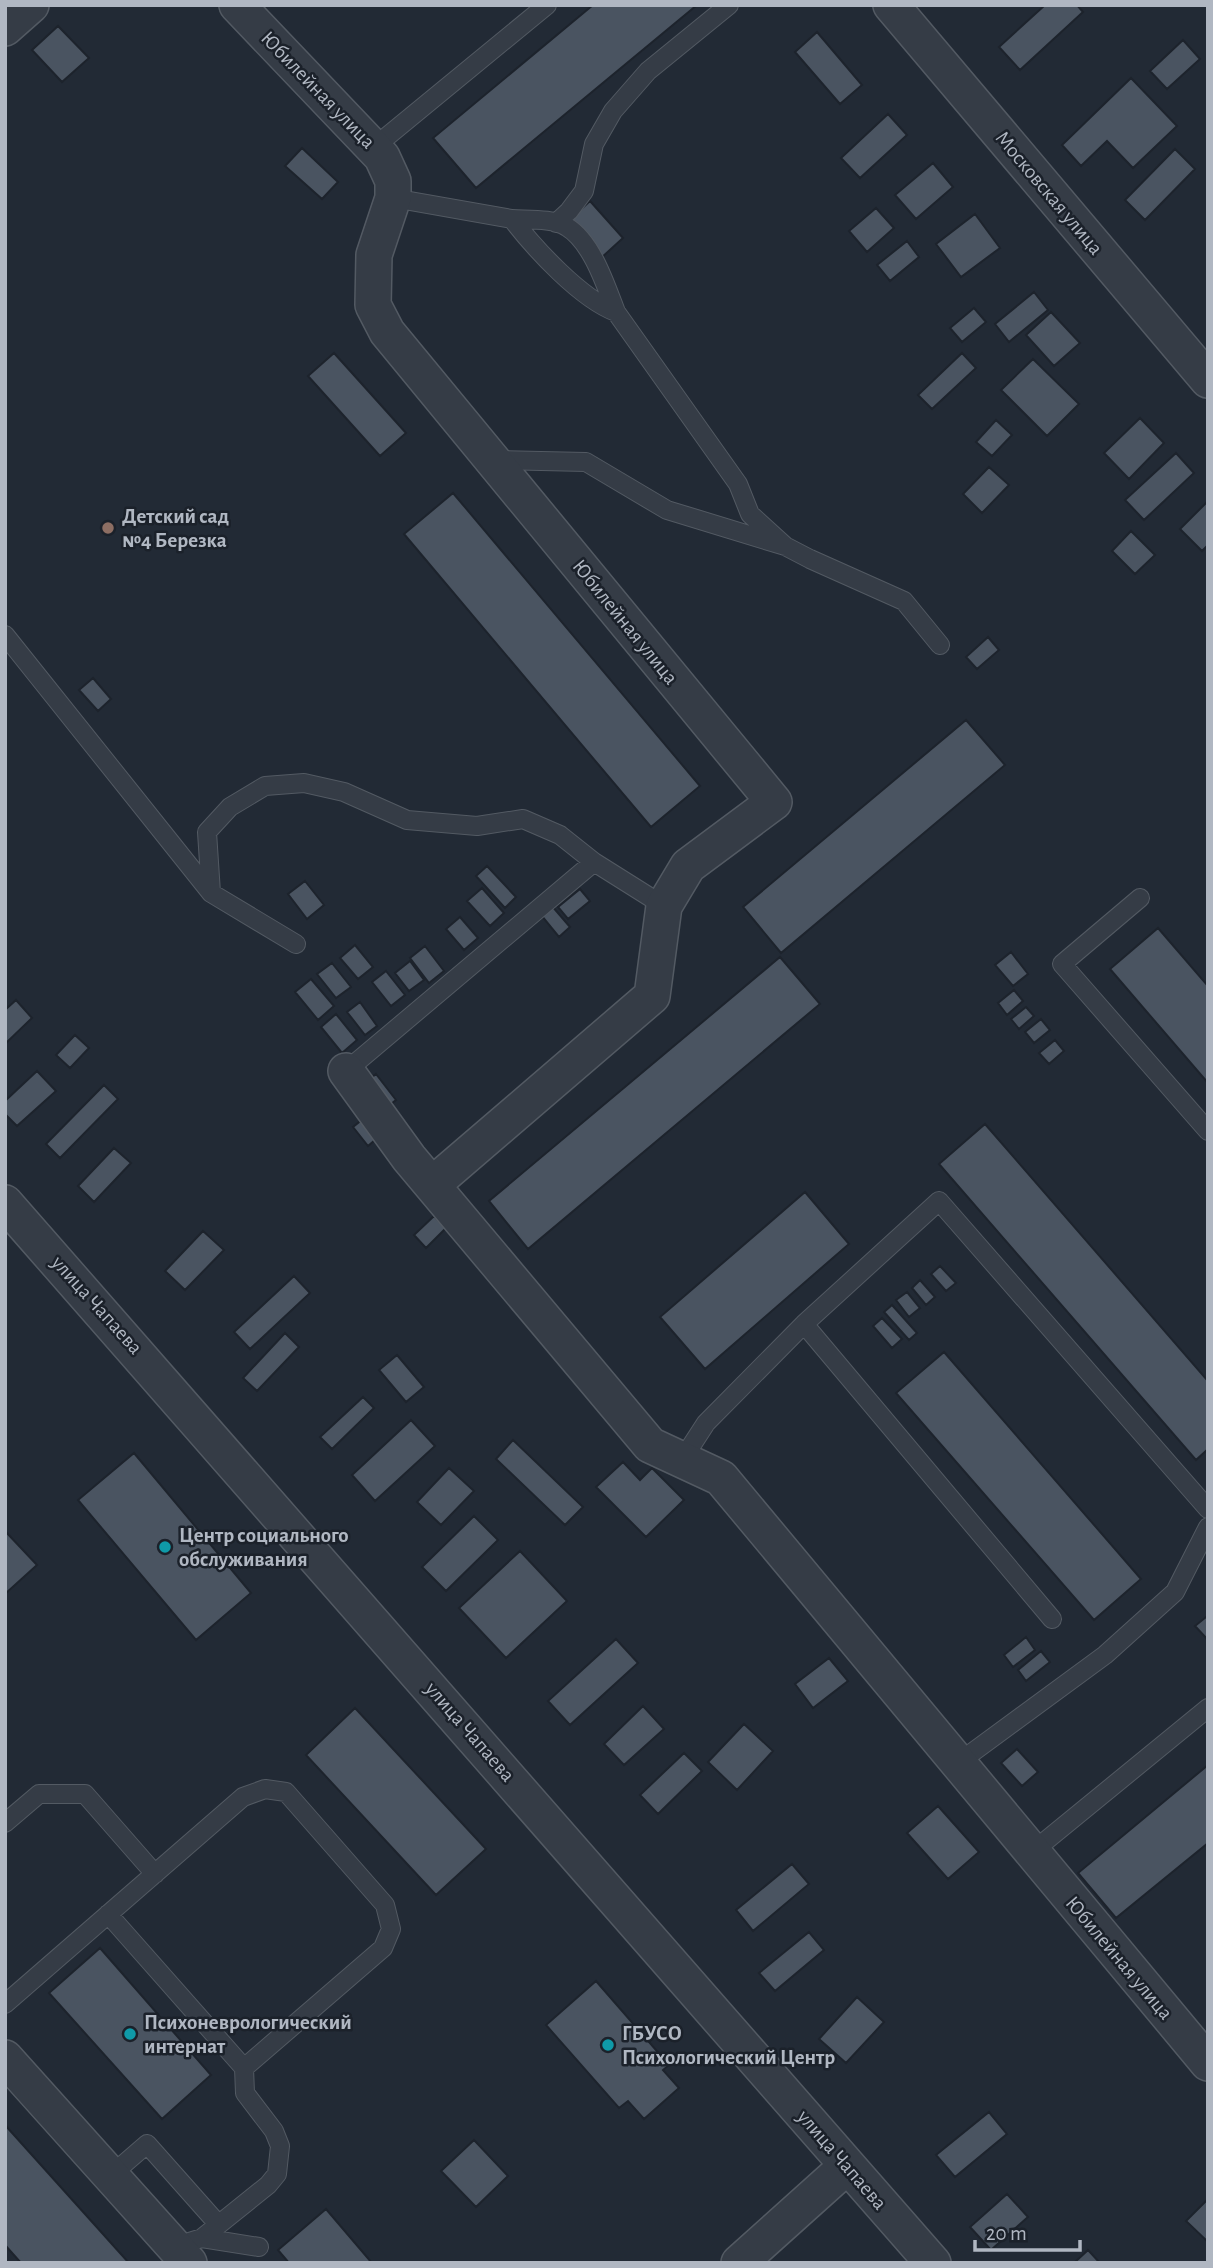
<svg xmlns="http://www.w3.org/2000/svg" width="1213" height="2268" font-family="'Alegreya Sans',sans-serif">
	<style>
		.building { fill: #4a5461; stroke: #1d232c; stroke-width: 2 }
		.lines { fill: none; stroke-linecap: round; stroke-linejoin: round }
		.service-casing { stroke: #535a63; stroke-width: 20 }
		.minor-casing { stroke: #535a63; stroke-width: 38 }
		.service { stroke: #353c46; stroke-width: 18 }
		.minor { stroke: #353c46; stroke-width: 35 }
		.education-dot { fill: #8d6e63; stroke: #1b212a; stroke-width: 2.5 }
		.culture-dot { fill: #0f9aa8; stroke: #1b212a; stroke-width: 2.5 }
		.labels { text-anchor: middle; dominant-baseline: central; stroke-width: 5; stroke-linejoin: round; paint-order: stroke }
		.street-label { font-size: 21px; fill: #b0b7c2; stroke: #1b212a }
		.poi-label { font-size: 21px; font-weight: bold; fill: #b0b7c2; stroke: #1b212a; text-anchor: start }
	</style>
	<rect width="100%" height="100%" fill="#222a35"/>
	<!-- building -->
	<path class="building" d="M593,5H697L476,188L433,138Z
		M1045,5H1077L1083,12L1020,70L999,47Z
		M58,26L89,58L62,82L32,50Z
		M817,32L862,85L840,104L795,52Z
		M1183,40L1200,59L1167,89L1150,71Z
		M1131,78L1177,126L1133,168L1107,141L1081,166L1062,145Z
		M888,114L907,135L860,178L841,158Z
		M302,148L338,182L322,199L285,166Z
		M1175,149L1195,169L1145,220L1125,200Z
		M933,163L953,187L916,219L895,195Z
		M590,201L623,238L600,259L567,222Z
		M876,208L894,228L867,252L849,231Z
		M975,214L1000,248L961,277L936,244Z
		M907,241L919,257L890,281L877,265Z
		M1034,292L1048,310L1009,342L995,324Z
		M974,308L986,322L962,342L950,328Z
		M1051,312L1080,343L1054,366L1026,335Z
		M334,353L406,433L380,456L308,376Z
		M962,353L976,368L932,409L918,395Z
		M1033,359L1079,404L1047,436L1001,390Z
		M1140,418L1164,443L1129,479L1104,453Z
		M996,420L1012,435L992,456L976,442Z
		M1176,453L1194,473L1144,520L1125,500Z
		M989,467L1009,485L982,513L963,494Z
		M453,493L700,786L651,827L404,534Z
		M1208,501V545L1202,551L1180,529Z
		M1131,531L1155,555L1135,574L1112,551Z
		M988,637L999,650L977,669L966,657Z
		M93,678L111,699L98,711L79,690Z
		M966,720L1005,765L781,953L743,907Z
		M487,866L516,897L505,908L476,876Z
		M305,881L324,905L307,919L288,894Z
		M482,888L504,913L490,926L467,901Z
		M580,889L590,901L568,919L558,907Z
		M552,906L570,927L559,937L541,915Z
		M460,917L478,938L464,950L446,929Z
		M1158,928L1208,986V1083L1110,969Z
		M355,945L373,967L358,979L340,958Z
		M425,946L444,971L429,983L410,958Z
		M1011,952L1028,974L1013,986L995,965Z
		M780,957L820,1004L528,1249L489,1201Z
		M410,961L424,980L409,991L395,973Z
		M332,963L351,987L336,998L317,974Z
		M386,971L405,995L391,1006L372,982Z
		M311,979L334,1006L318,1020L295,992Z
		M1014,990L1023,1001L1007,1015L998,1003Z
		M16,1000L32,1018L5,1044V1010Z
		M360,1002L377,1026L365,1035L347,1012Z
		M1026,1007L1034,1016L1019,1029L1011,1019Z
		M336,1014L357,1040L342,1053L321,1027Z
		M1041,1019L1050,1030L1034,1043L1025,1032Z
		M75,1035L89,1048L70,1068L56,1055Z
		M1055,1040L1064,1051L1049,1064L1039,1053Z
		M37,1071L56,1091L17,1126L5,1114V1101Z
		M376,1074L396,1100L382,1111L362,1085Z
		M104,1085L118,1099L60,1158L46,1144Z
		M368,1115L383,1133L368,1146L353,1127Z
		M985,1124L1208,1381V1449L1196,1460L939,1164Z
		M114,1148L131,1163L94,1202L78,1186Z
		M805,1192L849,1244L705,1369L660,1317Z
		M434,1216L446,1228L426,1248L414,1235Z
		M203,1231L224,1250L185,1290L165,1271Z
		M940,1266L956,1283L946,1291L931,1274Z
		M294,1276L310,1293L250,1349L234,1332Z
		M920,1280L935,1297L926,1305L912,1288Z
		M907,1292L920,1308L909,1317L896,1300Z
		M892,1305L917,1333L909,1340L884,1312Z
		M882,1318L902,1339L892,1348L873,1326Z
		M285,1333L299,1347L257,1391L243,1378Z
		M944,1352L1141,1579L1094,1620L896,1393Z
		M397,1355L424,1387L406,1402L379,1370Z
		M363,1397L374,1408L332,1449L320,1437Z
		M411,1420L435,1446L375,1501L352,1475Z
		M513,1440L583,1507L565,1525L496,1459Z
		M134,1453L251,1593L196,1640L78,1500Z
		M623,1462L640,1480L652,1468L684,1500L646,1537L596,1487Z
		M449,1468L474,1491L441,1525L417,1502Z
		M474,1516L498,1540L446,1591L422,1567Z
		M5,1531L37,1565L5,1594Z
		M520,1551L567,1601L506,1658L459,1608Z
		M1206,1617L1208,1619V1640L1195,1626Z
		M1026,1637L1035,1650L1013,1667L1004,1655Z
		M616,1639L638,1663L570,1725L548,1701Z
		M1041,1651L1050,1662L1026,1681L1018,1670Z
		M829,1658L848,1681L813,1708L795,1684Z
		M643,1706L664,1729L624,1765L604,1744Z
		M355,1708L486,1849L436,1895L306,1755Z
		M744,1724L773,1751L737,1790L708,1762Z
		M1017,1749L1038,1772L1022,1786L1001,1763Z
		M684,1753L702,1771L658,1814L640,1795Z
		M1208,1765V1843L1116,1918L1078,1873Z
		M938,1806L979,1852L948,1879L907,1833Z
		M792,1864L809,1884L753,1931L736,1910Z
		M809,1932L824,1950L775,1991L759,1973Z
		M100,1948L211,2075L162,2119L49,1993Z
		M596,1981L669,2065L663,2070L679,2088L644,2119L628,2101L619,2108L546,2025Z
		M857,1997L884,2022L846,2063L819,2039Z
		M989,2112L1007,2134L955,2177L936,2155Z
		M5,2125L129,2263H21L5,2245Z
		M474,2140L508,2176L476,2207L441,2171Z
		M1007,2194L1028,2217L991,2250L970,2227Z
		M1208,2199V2242L1186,2221Z
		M326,2209L372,2263H289L278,2250Z
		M1088,2250L1100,2263H1074Z"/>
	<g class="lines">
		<defs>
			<path id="service" d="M373,148L547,5
				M393,198L512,219C535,249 581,299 616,312L738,484L750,514L785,546
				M512,219C528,220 553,218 567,227C592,242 606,286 616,312
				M556,223L569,211L584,191L594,144L613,111L648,71L729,5
				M494,460L586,462L667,510L785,546L810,559L904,601L940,645
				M5,635L211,893L296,944
				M211,893L207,832L230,807L265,786L304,783L344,792L407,820L477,826L523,819L560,835L594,862
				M1140,898L1062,964L1208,1131
				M346,1071L594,862L664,906
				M682,1460L706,1423L804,1324
				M1052,1619L804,1324L939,1201L1208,1509
				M958,1763L1105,1655L1175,1592L1208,1527
				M5,1823L39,1794H85L155,1874
				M1032,1852L1208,1708
				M5,2004L243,1797L265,1789L286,1792L385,1905L391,1929L383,1948L244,2068L108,1914
				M110,2176L147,2144L218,2224
				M202,2238L259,2247
				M178,2251L189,2242L202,2238L268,2185L277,2174L280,2146L274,2131L245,2093L244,2068"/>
			<path id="minor" d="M237,5L382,157L393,181V198L374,255L373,305L387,332L774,802L688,866L664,906L652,996L432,1185
				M891,5L1208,380
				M5,28L31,5
				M346,1071L409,1158L650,1445L721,1478L1208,2063
				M5,1203L933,2263
				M5,2058L189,2263
				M739,2263L847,2166"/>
		</defs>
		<!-- service casing -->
		<use href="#service" class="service-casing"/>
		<!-- minor casing -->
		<use href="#minor" class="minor-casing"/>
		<!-- service -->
		<use href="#service" class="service"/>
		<!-- minor -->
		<use href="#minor" class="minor"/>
	</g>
	<!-- markers -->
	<circle class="education-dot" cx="108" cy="528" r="7"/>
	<g class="culture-dot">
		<circle cx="165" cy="1547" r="7"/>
		<circle cx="130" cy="2034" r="7"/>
		<circle cx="608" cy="2045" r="7"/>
	</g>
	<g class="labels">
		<!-- street labels -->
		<g class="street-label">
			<text transform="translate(318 90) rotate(46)">Юбилейная улица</text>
			<text transform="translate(1049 193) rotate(50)">Московская улица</text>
			<text transform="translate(625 622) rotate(51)">Юбилейная улица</text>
			<text transform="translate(97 1305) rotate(48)">улица Чапаева</text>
			<text transform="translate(470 1732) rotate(49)">улица Чапаева</text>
			<text transform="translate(1119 1958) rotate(50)">Юбилейная улица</text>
			<text transform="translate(842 2160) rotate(49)">улица Чапаева</text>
		</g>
		<!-- poi labels -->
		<g class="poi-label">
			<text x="122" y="516">Детский сад<tspan x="122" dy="24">№4 Березка</tspan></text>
			<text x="179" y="1535">Центр социального<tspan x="179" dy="24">обслуживания</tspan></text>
			<text x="144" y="2022">Психоневрологический<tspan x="144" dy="24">интернат</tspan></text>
			<text x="622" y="2033">ГБУСО<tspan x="622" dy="24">Психологический Центр</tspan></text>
		</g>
	</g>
	<!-- border -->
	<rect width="1213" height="2268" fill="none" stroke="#b0b7c2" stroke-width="14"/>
	<!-- scale -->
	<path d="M975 2240v10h105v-10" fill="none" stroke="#b0b7c2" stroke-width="3.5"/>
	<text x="986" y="2240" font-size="21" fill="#b0b7c2" stroke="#1b212a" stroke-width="5" paint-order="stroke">20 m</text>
</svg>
